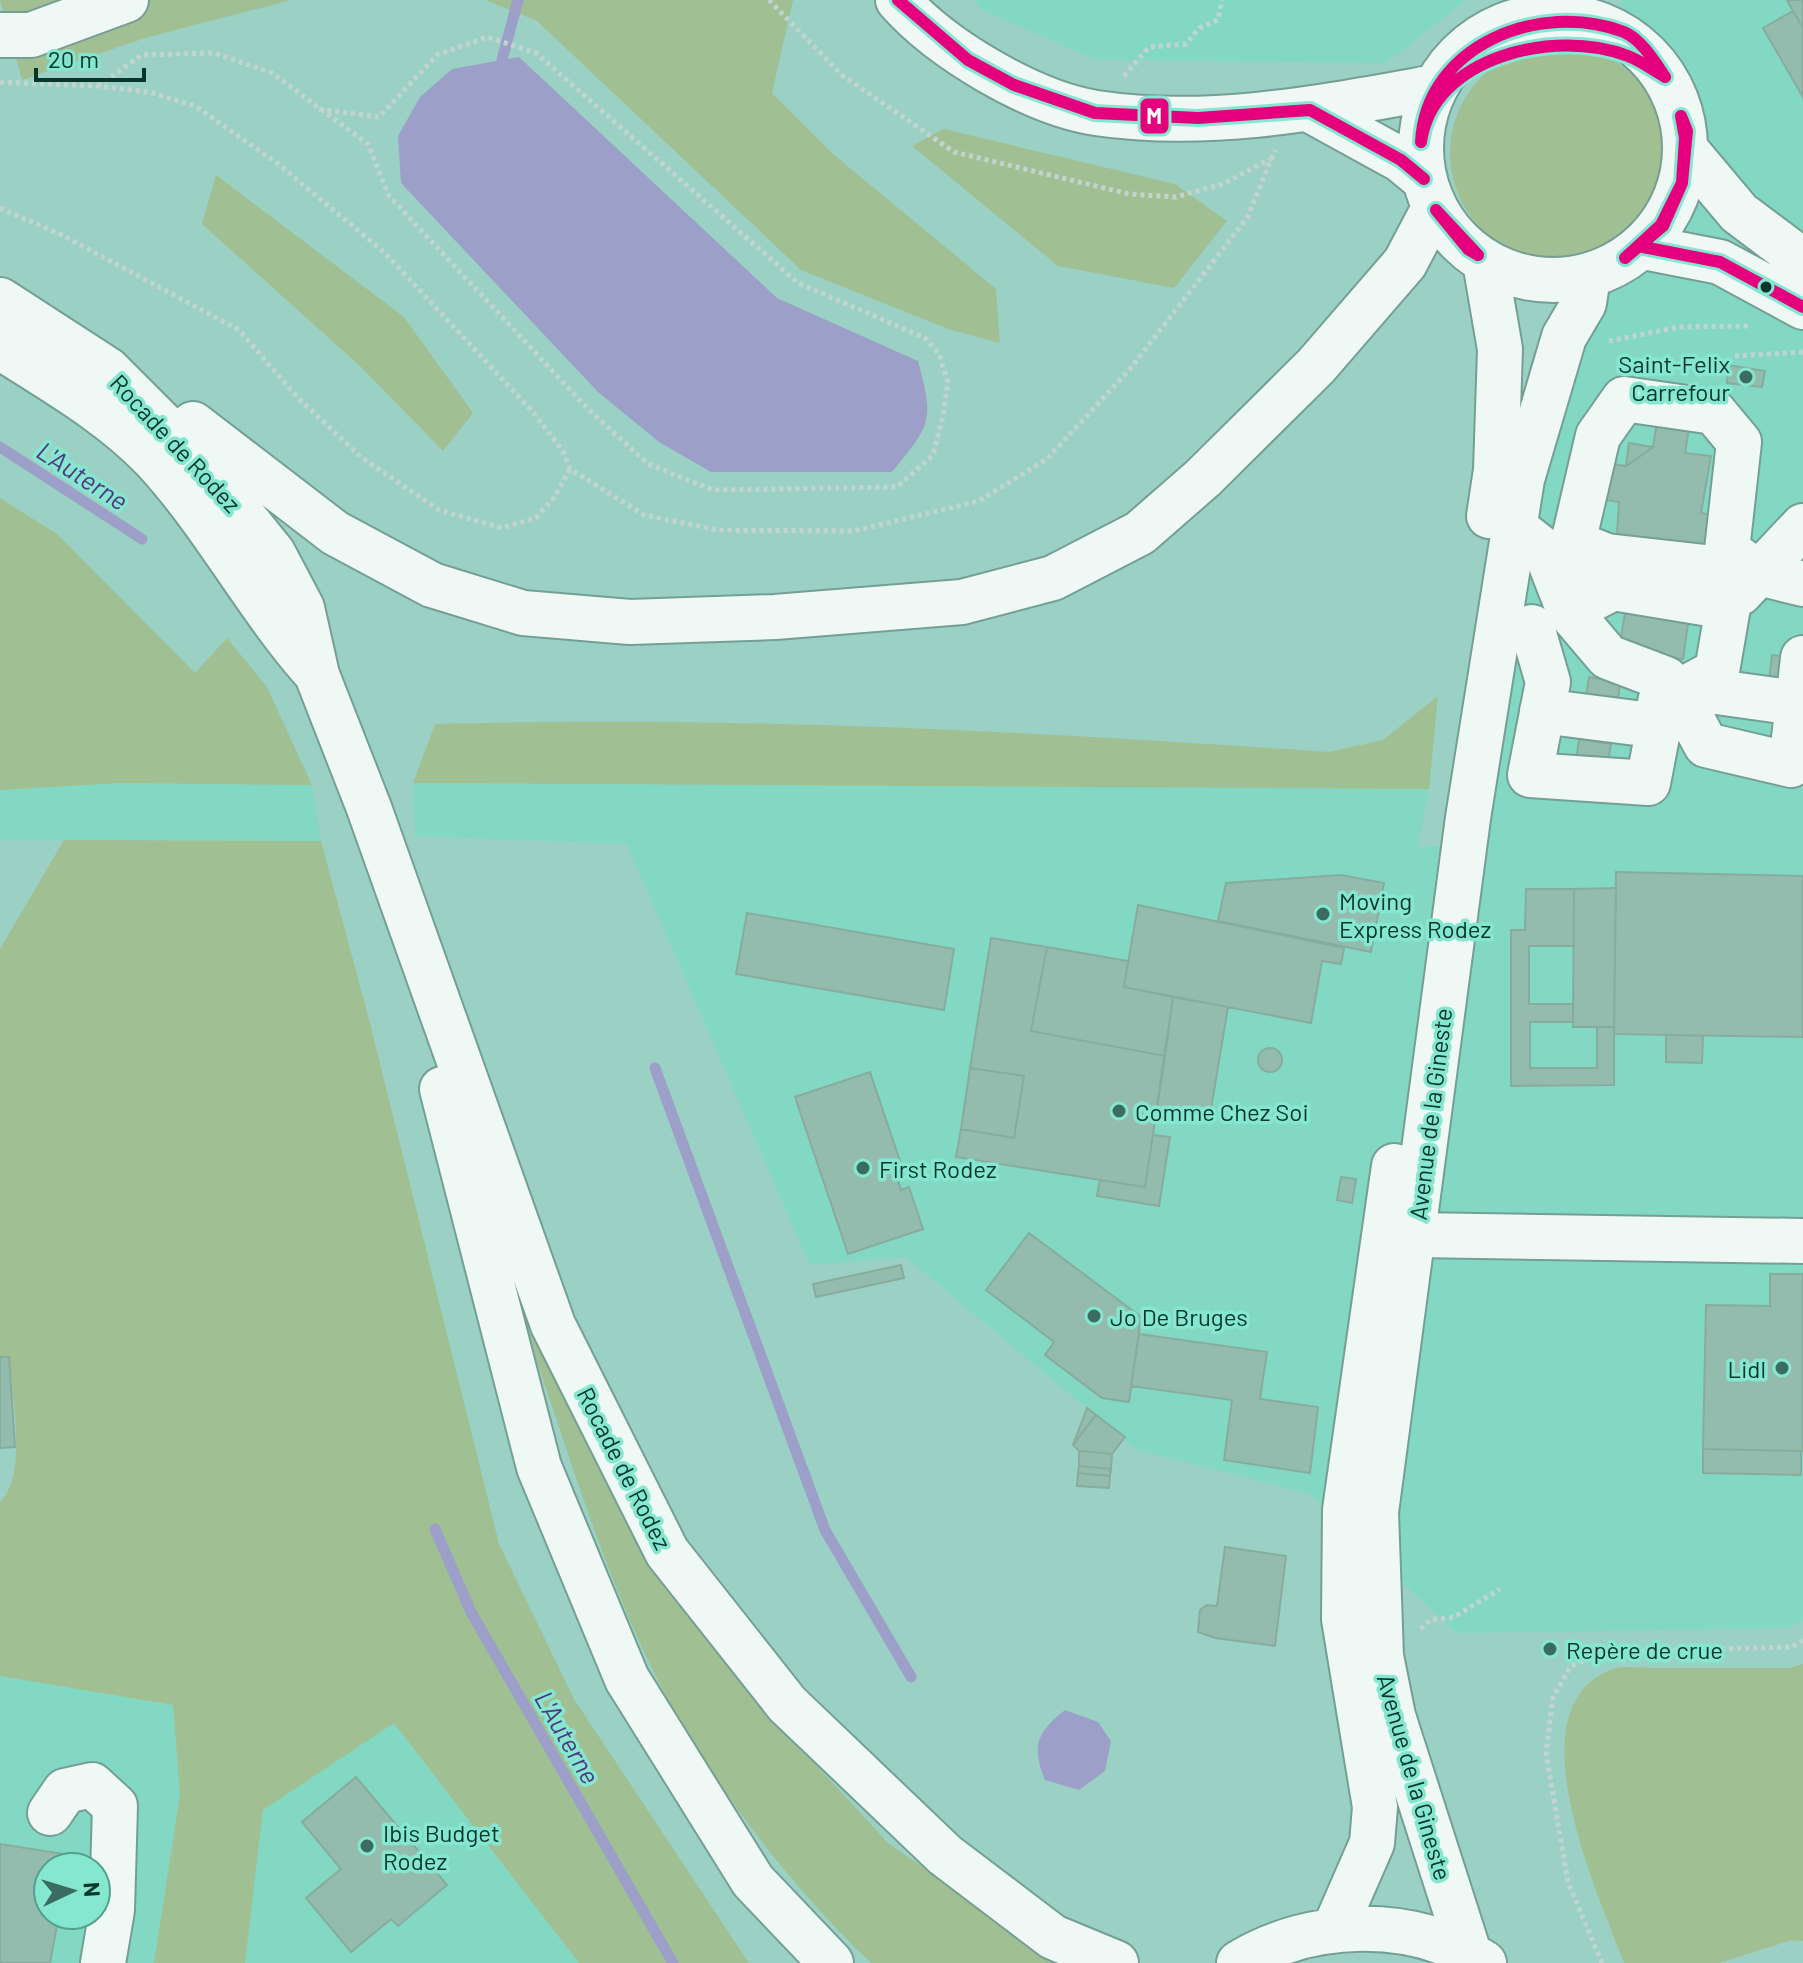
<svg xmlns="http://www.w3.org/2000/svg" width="1803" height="1963" font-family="Barlow,sans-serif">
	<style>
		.built { fill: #82d8c3; fill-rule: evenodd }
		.green { fill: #a0bf93 }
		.water { fill: #9ca0c9 }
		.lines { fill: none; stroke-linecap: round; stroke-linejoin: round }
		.stream { stroke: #9ca0c9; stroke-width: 11 }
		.building { fill: #94bcae; stroke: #86ac9e; stroke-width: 2 }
		.minor-casing { stroke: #739f95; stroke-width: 48 }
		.major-casing { stroke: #739f95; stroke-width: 48 }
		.path { stroke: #c2d4d0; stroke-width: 5; stroke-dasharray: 4 4; stroke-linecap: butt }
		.minor { stroke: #f0f8f6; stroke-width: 44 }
		.major { stroke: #f0f8f6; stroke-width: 44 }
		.bus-1-casing { stroke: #85e7cf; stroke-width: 18 }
		.bus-1 { stroke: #e5007d; stroke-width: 12 }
		.bus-dot { fill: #08352c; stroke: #85e7cf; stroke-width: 3 }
		.poi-dot { fill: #3b6c61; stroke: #85e7cf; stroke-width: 3 }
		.labels { text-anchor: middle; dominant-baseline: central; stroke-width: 7; stroke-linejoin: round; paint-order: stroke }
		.poi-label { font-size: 24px; fill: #08352c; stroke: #85e7cf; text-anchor: start }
		.street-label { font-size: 24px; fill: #08352c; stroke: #85e7cf }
		.water-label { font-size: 26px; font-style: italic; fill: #513683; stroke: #85e7cf }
		.line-badge { stroke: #85e7cf; stroke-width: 3 }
		.badge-label { font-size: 22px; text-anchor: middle; font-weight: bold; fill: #fff }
	</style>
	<rect width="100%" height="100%" fill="#9bd1c4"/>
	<!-- built -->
	<path class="built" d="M974,0H1466L1386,63L1097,60L982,10Z
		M1620,0H1803V1619L1789,1628L1456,1633L1310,1494L1137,1450L906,1257L810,1265L627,844L415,836L413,783L1429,789L1418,847L1488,843Z
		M120,783L312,785L321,841L0,840V790Z
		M0,1676L173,1705L180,1795L154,1963H0ZM48,1867H96V1915H48Z
		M394,1723L579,1963H245L263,1810Z"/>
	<!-- green -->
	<path class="green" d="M0,0H291L145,38L22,80Z
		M486,0H793L772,93L833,154L996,289L1000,343L948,329L801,270L537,21Z
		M1450 153a108 108 0 1 1 216 0a108 108 0 1 1-216 0Z
		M944,129L1175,184L1227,221L1174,288L1058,266L912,146Z
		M216,175L404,317L473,413L443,451L361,367L202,224Z
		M0,498L57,534L195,673L227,638L267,687L312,785L120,783L0,790Z
		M1438,696L1429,789L413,783L435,724C733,716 1031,731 1329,752L1383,740Z
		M64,840L321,841L370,1023L499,1544L574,1699L749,1963H579L394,1723L263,1810L245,1963H154L180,1795L173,1705L0,1676V1502C28,1475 12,1395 9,1357H0V949Z
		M435,1029L591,1453L652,1556L758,1702L888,1843L1028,1939L1078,1963H871C804,1899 743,1823 693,1743C633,1646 595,1535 559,1427C514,1296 474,1163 435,1029Z
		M1803,1664V1941L1792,1940L1719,1963H1624C1599,1895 1510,1706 1613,1669C1625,1665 1643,1668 1656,1668C1701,1668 1745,1668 1790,1668Z"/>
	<!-- water -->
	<path class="water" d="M519,57L777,298L918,361C934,421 932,423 892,472H711L659,442L598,392L401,183L398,136L420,97L452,69Z
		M1065,1710L1098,1722L1111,1741L1105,1771L1079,1790L1045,1780C1031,1746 1037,1732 1065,1710Z"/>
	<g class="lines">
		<!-- stream -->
		<path class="stream" d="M502,60L518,0
			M0,447L142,539
			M655,1068L825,1530L911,1677
			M435,1529L471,1612L673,1963"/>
	</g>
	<!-- building -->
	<path class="building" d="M1787,0H1803V28L1793,11Z
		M1793,11L1803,28V97L1763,28Z
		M1728,365L1765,371L1762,387L1727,383Z
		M1657,423L1689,428L1685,453L1711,456L1701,513L1712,515L1707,547L1617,534L1619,502L1599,499L1605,463L1626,466L1653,447Z
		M1629,443L1653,447L1626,466Z
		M1637,538L1699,546L1683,659L1619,650Z
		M1772,655L1803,659L1768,689Z
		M1589,677L1620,682L1617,707L1585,702Z
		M1579,739L1611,744L1607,768L1576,763Z
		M1616,872L1803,876V1037L1614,1034Z
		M1341,875L1384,883L1371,952L1218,921L1226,883Z
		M1616,888L1614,1027H1573L1574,889Z
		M1526,889H1574V946H1529V1004H1573V1022H1530V1068H1597V1027H1614V1085L1511,1086V930H1525Z
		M1138,905L1344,948L1341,964L1322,961L1311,1023L1124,987Z
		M747,913L954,949L944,1010L736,974Z
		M991,938L1047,947L1031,1031L1165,1056L1145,1187L956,1157L961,1129L1014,1138L1024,1076L970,1068Z
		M1047,947L1128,961L1124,987L1173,997L1165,1056L1031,1031Z
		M1173,997L1228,1007L1209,1121L1156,1112Z
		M1666,1035L1703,1036L1702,1063L1666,1062Z
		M1258 1060a12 12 0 1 1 24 0a12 12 0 1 1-24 0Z
		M970,1068L1024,1076L1014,1138L961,1129Z
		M870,1072L903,1170L895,1172L901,1190L909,1187L923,1229L848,1254L795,1097Z
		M1153,1135L1170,1137L1159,1206L1097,1196L1100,1180L1145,1187Z
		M1341,1177L1356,1179L1352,1203L1337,1200Z
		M1029,1233L1141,1317L1129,1402L1102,1398L1045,1355L1054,1342L986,1290Z
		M901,1265L904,1278L816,1297L813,1284Z
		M1770,1274H1803V1451L1703,1449L1706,1305L1770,1306Z
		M1139,1334L1267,1352L1260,1399L1318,1407L1310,1473L1224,1460L1232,1400L1131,1386Z
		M0,1357H9L15,1447L0,1448Z
		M1087,1408L1096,1415L1073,1445Z
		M1096,1415L1125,1437L1112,1454L1079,1451L1073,1445Z
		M1703,1449L1801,1451V1475L1703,1473Z
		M1079,1451L1112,1454L1111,1469L1079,1466Z
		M1079,1466L1111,1469L1110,1476L1078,1473Z
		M1078,1473L1110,1476L1109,1488L1077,1486Z
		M1225,1547L1286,1556L1275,1646L1215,1638L1198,1632L1200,1610L1207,1605L1217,1606Z
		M356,1777L447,1885L398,1926L391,1919L351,1952L306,1898L341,1869L302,1822Z
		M0,1844L70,1855L68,1867H48V1915H59L50,1963H0Z"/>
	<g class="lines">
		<defs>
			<path id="minor" d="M0,35H31L126,0
				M1686,150L1739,213L1803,261
				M1643,247L1720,262L1803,307
				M1514,527L1546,552L1569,611L1608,657L1666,679L1677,691L1706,745L1791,765L1803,658
				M1607,556L1573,543L1598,436L1624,399L1714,412L1739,442L1727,550L1759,573
				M1590,580L1607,556L1759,573L1803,584
				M1740,593L1803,526
				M1532,627L1548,682L1530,775L1648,783L1659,726L1660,702L1717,671L1728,607L1613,588L1569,611
				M1680,691L1717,692L1796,703
				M1542,711L1659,726
				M1415,1235L1803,1241
				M50,1813L65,1791L92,1785L115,1806L112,1910L103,1963"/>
			<path id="major" d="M898,0C941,49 1032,103 1096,113C1209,130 1324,107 1435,87
				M1421 148a132 132 0 1 1 264 0a132 132 0 1 1-264 0Z
				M1310,110L1401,160L1424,179
				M1485,262L1500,349L1496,470L1489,516
				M0,300L108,370L196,458L273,553L302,608L317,675L369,808L553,1325L667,1552L787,1704L945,1855L1053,1937L1116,1963
				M0,347C53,381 110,413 154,459C214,524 255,604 313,670
				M193,424L335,533L432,585L523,613L630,622L775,617L962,602L1053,578L1140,533L1203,478L1316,366L1405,263L1434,208
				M442,1089L539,1467L627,1679L753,1881L831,1963
				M1334,1930L1372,1843L1375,1807L1344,1619L1345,1510L1394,1166
				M1469,1953L1393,1716L1381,1656L1376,1512L1468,818L1522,479L1564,337L1584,303L1588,276
				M1239,1963C1312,1919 1412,1916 1484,1963"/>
		</defs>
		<!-- minor casing -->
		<use href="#minor" class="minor-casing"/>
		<!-- major casing -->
		<use href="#major" class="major-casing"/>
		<!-- path -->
		<path class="path" d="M769,0L842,75L954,152L1129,194L1176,197L1223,184L1274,157
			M1124,76L1149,47L1186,44L1199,28L1218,20L1222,0
			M0,82L98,86L149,92L195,106L277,163L384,252L533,412L563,451L570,469L644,515L718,530L854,531L979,501L1047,459L1130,369L1247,218L1275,150
			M98,86L142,55L214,53L272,73L368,144L389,196L589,410L648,464L713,490L897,487L933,455L943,416L948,382L939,354L925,338L798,283L536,53L487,37L437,55L379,117L317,109
			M0,208L62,235L239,330L297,397L362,458L439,510L502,528L536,518L554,498L570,469
			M1609,341L1679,327L1750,326
			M1735,356L1803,352
			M1421,1629L1430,1620L1454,1617L1500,1589
			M1602,1963L1568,1882L1546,1753L1553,1697L1571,1666L1605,1652L1792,1647L1803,1640"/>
		<!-- minor -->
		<use href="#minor" class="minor"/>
		<!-- major -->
		<use href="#major" class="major"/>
		<defs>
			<path id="bus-1" d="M898,0L968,60L1014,85L1095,113L1198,118L1310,110L1401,160L1424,179
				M1681,116L1687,131L1682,183
				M1681,116L1685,138L1682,183
				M1421,142C1426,45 1540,0 1624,32C1642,40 1655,62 1665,77
				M1421,142C1433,56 1556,28 1628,56C1641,61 1653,70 1665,77
				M1436,210L1478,255
				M1436,210L1468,249L1478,255
				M1643,247L1720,262L1803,307
				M1625,258L1661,225L1682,183
				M1625,258L1663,226L1682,183"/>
		</defs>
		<!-- bus-1 casing -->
		<use href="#bus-1" class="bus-1-casing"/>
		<!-- bus-1 -->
		<use href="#bus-1" class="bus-1"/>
	</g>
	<!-- markers -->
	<circle class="bus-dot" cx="1766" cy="287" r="7"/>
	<g class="poi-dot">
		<circle cx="1746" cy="377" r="8"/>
		<circle cx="1323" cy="914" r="8"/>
		<circle cx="1119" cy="1111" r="8"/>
		<circle cx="863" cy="1168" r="8"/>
		<circle cx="1094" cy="1316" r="8"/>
		<circle cx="1782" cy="1368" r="8"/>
		<circle cx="1550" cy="1649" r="8"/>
		<circle cx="367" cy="1846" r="8"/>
	</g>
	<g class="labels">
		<!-- poi labels -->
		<g class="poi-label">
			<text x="1730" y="363" text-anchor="end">Saint-Felix<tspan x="1730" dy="28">Carrefour</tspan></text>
			<text x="1339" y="900">Moving<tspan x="1339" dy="28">Express Rodez</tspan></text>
			<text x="1135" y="1111">Comme Chez Soi</text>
			<text x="879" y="1168">First Rodez</text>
			<text x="1110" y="1316">Jo De Bruges</text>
			<text x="1766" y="1368" text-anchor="end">Lidl</text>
			<text x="1566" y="1649">Repère de crue</text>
			<text x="383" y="1832">Ibis Budget<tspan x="383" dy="28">Rodez</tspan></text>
		</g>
		<!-- street labels -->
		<g class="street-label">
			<text transform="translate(176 443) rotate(47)">Rocade de Rodez</text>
			<text transform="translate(1430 1114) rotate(-83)">Avenue de la Gineste</text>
			<text transform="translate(625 1468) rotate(63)">Rocade de Rodez</text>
			<text transform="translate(1415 1777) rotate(74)">Avenue de la Gineste</text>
		</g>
		<!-- water labels -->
		<g class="water-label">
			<text transform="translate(83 475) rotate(33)">L'Auterne</text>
			<text transform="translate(568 1737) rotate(60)">L'Auterne</text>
		</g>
	</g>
	<rect class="line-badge" x="1139" y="97" width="31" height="38" rx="8" fill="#e5007d"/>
	<g class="badge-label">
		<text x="1154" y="124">M</text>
	</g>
	<!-- north arrow -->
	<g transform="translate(72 1891) rotate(86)"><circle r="38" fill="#85e7cf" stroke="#53a08e" stroke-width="2"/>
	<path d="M0-6L14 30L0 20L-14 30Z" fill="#3b6c61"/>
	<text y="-12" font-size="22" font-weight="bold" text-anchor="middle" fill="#08352c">N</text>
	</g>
	<!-- scale -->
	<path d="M36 68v12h108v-12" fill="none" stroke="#08352c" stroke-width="4"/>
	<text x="48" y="68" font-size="24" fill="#08352c" stroke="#85e7cf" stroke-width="6" paint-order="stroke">20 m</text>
</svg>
